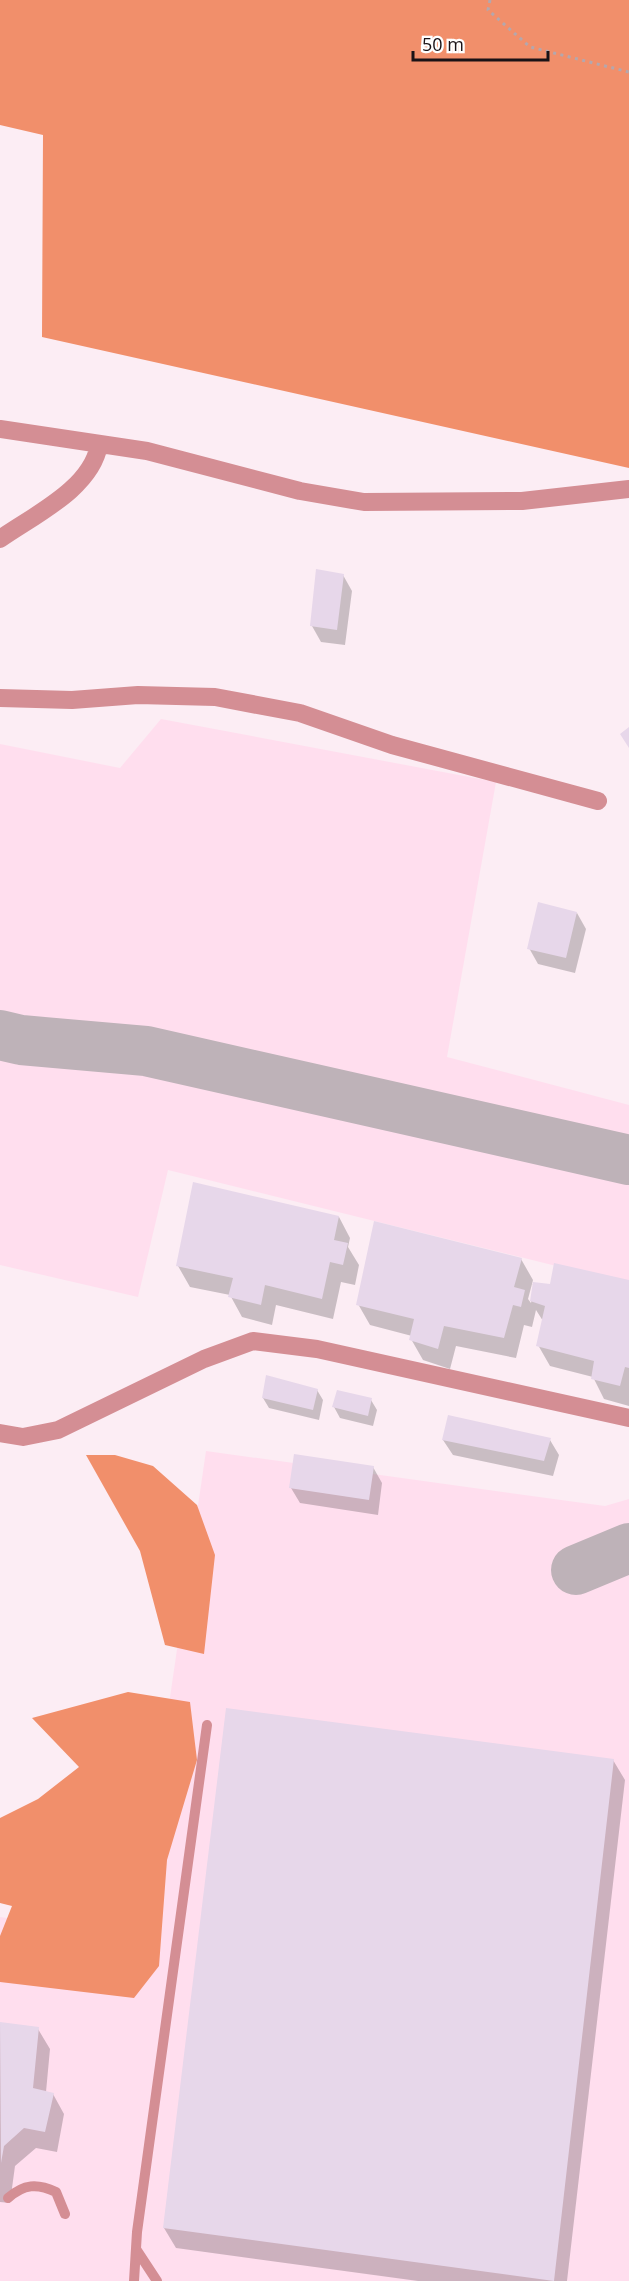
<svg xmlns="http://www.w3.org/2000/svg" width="629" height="2281" font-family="'Open Sans',sans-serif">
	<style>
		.built { fill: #ffdeee }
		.forest { fill: #f18f6b }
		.shadow { fill: #0003; fill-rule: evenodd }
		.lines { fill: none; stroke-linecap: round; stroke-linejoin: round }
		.taxiway { stroke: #beb2b8; stroke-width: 50 }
		.building { fill: #e7d7ea }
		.path { stroke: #b4a7ad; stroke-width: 3; stroke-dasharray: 3 4.5; stroke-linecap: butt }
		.lane { stroke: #d48e94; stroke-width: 10 }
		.street { stroke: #d48e94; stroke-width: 18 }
	</style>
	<rect width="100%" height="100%" fill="#fcedf4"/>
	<!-- built -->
	<path class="built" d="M161,719L496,782L447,1057L629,1105V1284L168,1170L138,1297L0,1265V744L120,768Z
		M206,1451L605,1506L629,1499V2281H0V1917L135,1937Z"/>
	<!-- forest -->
	<path class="forest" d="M0,0H629V468L42,337L43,135L0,125Z
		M86,1455H115L153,1466L197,1505L215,1555L204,1654L165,1645L140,1551Z
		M128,1692L190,1702L197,1760L167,1860L159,1966L134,1998L0,1982V1936L12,1906L0,1903V1818L38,1799L79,1767L32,1718Z"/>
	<!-- shadow -->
	<path class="shadow" d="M343,575L352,591L345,645L321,642L312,626Z
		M577,913L586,929L575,973L538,964L529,948Z
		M339,1217L350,1238L348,1247L359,1265L355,1285L341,1282L333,1319L276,1305L272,1325L242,1317L230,1295L190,1287L178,1266Z
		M521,1259L533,1280L532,1284L551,1286L629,1282V1406L604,1399L593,1377L550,1366L538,1345L543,1321L536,1310L532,1327L524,1325L516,1358L456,1346L450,1369L423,1360L411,1339L412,1336L370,1325L358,1304ZM532,1284L534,1285L531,1303L528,1299Z
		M317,1390L323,1400L319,1420L269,1408L263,1398Z
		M371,1400L377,1410L373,1426L340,1418L334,1407Z
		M443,1440H550L559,1455L553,1476L453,1455Z
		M373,1467L382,1483L378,1515L300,1503L291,1488Z
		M613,1760L625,1780L567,2281H418L176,2248L164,2228Z
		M0,2023L38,2029L50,2049L46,2092L53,2094L64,2114L57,2152L36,2148L15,2166L10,2203L0,2202Z"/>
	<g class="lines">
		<!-- taxiway -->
		<path class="taxiway" d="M0,1035L21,1040L146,1051L629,1160
			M576,1570L629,1548"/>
	</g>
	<!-- building -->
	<path class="building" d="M316,569L344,574L337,630L310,626Z
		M629,727V748L620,734Z
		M538,902L577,912L566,958L527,949Z
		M193,1182L339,1216L334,1240L348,1243L343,1265L330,1262L322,1299L265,1285L261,1305L228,1297L233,1278L176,1266Z
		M374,1221L522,1258L514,1287L525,1290L521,1307L513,1305L504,1338L444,1326L438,1349L409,1340L414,1319L356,1305Z
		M554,1263L629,1280V1368L625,1367L620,1386L591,1379L594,1361L536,1346L545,1306L530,1301L533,1282L550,1284Z
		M266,1375L318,1389L313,1410L262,1398Z
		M337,1390L372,1398L368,1416L332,1407Z
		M448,1415L551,1438L544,1461L442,1440Z
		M294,1454L374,1466L369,1500L289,1488Z
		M226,1708L614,1759L554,2281L163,2228Z
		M0,2022L39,2027L33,2088L54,2093L45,2132L24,2128L4,2146L1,2163Z"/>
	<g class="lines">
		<!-- path -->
		<path class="path" d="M490,0L488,10L530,47L629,72"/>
		<!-- lane -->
		<path class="lane" d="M8,2198C24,2184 37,2183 56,2192L65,2214
			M136,2249L157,2281
			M134,2281L137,2232L207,1725"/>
		<!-- street -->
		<path class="street" d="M0,429L147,451L300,491L364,502L522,501L629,489
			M0,539C34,515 91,489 99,445
			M0,698L72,700L138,695L215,697L300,713L392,745L598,801
			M0,1433L23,1437L58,1430L204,1359L253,1341L317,1349L629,1418"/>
	</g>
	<!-- scale -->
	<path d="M413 51v9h135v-9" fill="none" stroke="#1a1216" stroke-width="3"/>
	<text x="422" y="51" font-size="18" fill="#1a1216" stroke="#ffffff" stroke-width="4.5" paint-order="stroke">50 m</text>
</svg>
